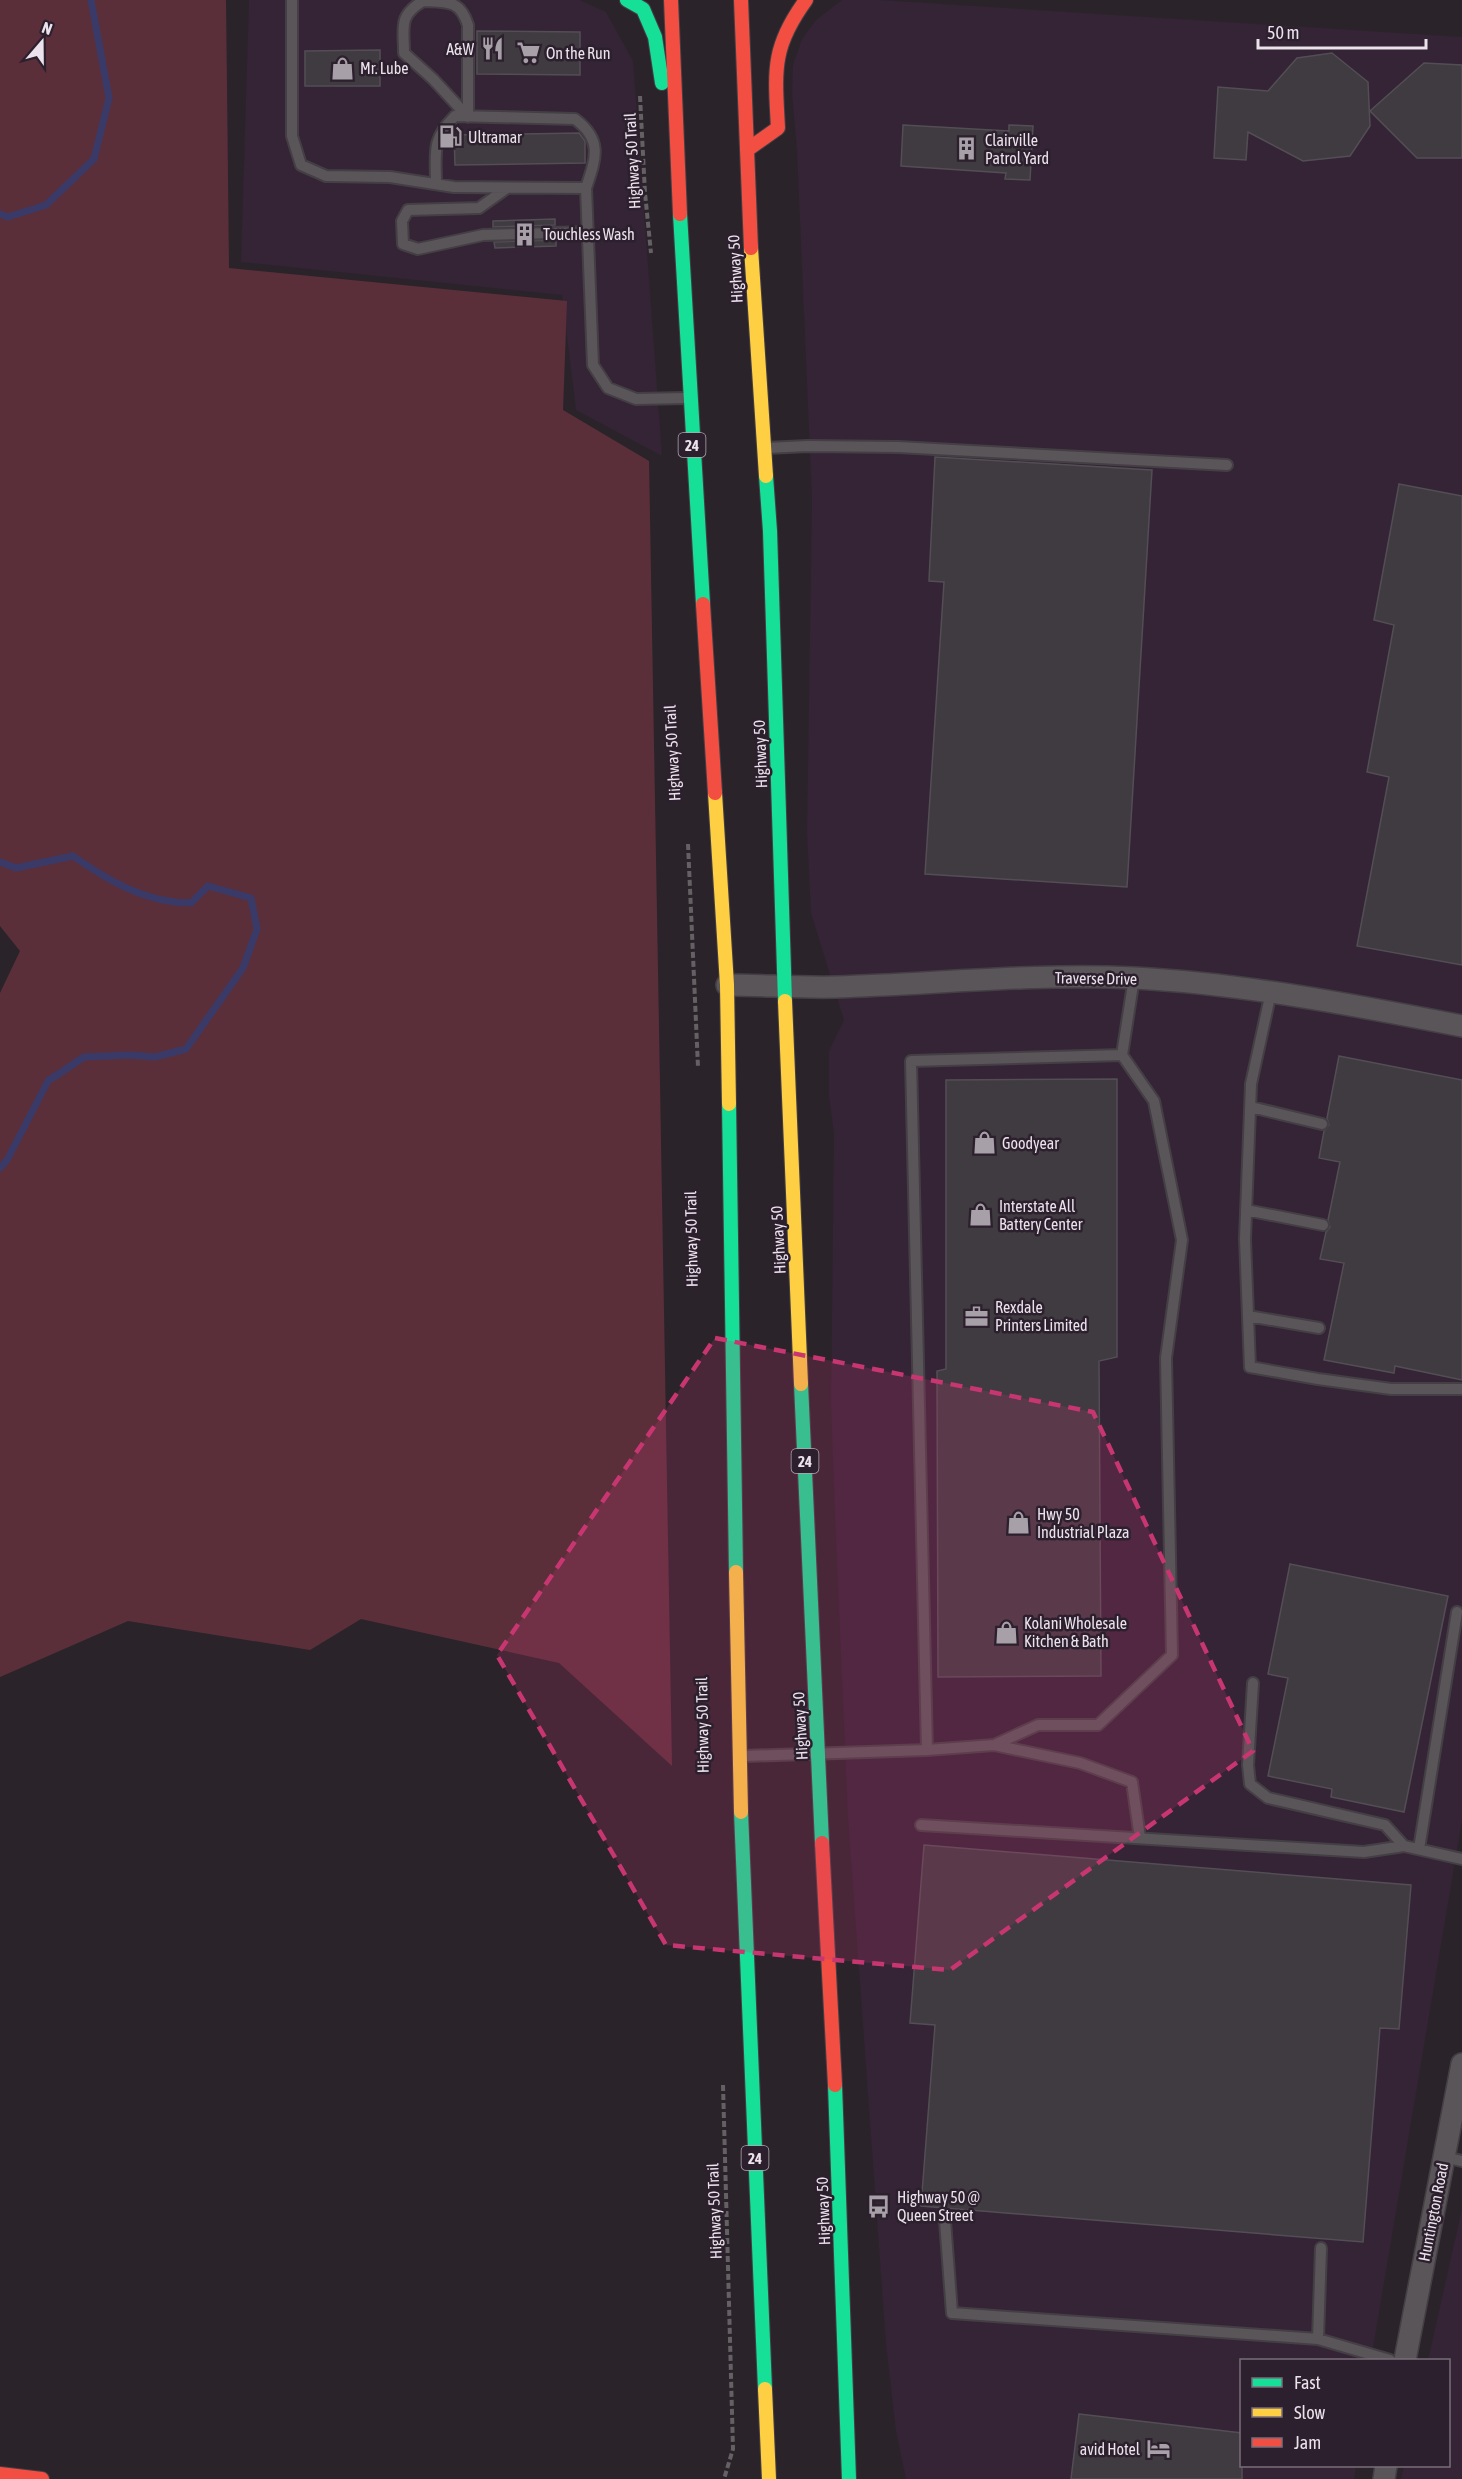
<svg xmlns="http://www.w3.org/2000/svg" width="1462" height="2479" font-family="'Asap Condensed',sans-serif">
	<style>
		.built { fill: #342435 }
		.green { fill: #5b2f3a }
		.lines { fill: none; stroke-linecap: round; stroke-linejoin: round }
		.stream { stroke: #3a3a69; stroke-width: 7 }
		.building { fill: #3f3b40; stroke: #534e55; stroke-width: 1.5 }
		.lane-casing { stroke: #443f44; stroke-width: 14 }
		.street-casing { stroke: #443f44; stroke-width: 24 }
		.fast-casing { stroke: #443f44; stroke-width: 16 }
		.slow-casing { stroke: #443f44; stroke-width: 16 }
		.jam-casing { stroke: #443f44; stroke-width: 16 }
		.path { stroke: #646063; stroke-width: 4; stroke-dasharray: 6 3; stroke-linecap: butt }
		.lane { stroke: #595558; stroke-width: 10 }
		.street { stroke: #595558; stroke-width: 21 }
		.fast { stroke: #16e098; stroke-width: 14 }
		.slow { stroke: #ffcf43; stroke-width: 14 }
		.jam { stroke: #f24e42; stroke-width: 14 }
		.marked { fill: #c83671; fill-opacity: 0.2; stroke: #c83671; stroke-width: 4.5; stroke-dasharray: 12 8; stroke-linejoin: round }
		.labels { text-anchor: middle; dominant-baseline: central; stroke-width: 5; stroke-linejoin: round; paint-order: stroke }
		.shield { fill: #2d202e; stroke: #b2a8b3; stroke-width: 1.5 }
		.shield-label { font-size: 15px; font-weight: bold; fill: #ebe2ec }
		.poi-label { font-size: 16px; fill: #ebe2ec; stroke: #2d202e; text-anchor: start }
		.street-label { font-size: 16px; fill: #ebe2ec; stroke: #2d202e }
	</style>
	<rect width="100%" height="100%" fill="#2a242a"/>
	<!-- built -->
	<path class="built" d="M249,0H579L606,12L633,61L662,456L576,410L562,295L241,262Z
		M842,0H879L1462,37V1820L1371,2360H1242V2466H1356L1354,2479H906L896,2431L886,2344L848,1817L836,1538L831,1403L834,1134L829,1095V1051L844,1020L811,913L807,833L812,500L797,150L792,93L793,65L802,39L816,20Z
		M1462,2209V2479H1401L1404,2466H1448V2360H1428Z"/>
	<!-- green -->
	<path class="green" d="M0,0H226L229,268L567,301L563,410L649,461L672,1766L559,1663L361,1619L310,1650L128,1621L0,1677V993L20,951L0,926Z"/>
	<g class="lines">
		<!-- stream -->
		<path class="stream" d="M0,214L8,217L46,205L94,159L109,98L91,0
			M0,862L16,868L73,856C109,881 146,903 191,903L208,886L251,898L257,929L243,968L186,1049L155,1057L129,1055L84,1057L48,1081L7,1160L0,1168"/>
	</g>
	<!-- building -->
	<path class="building" d="M477,31L580,32V75L477,74Z
		M380,50V86H305V51Z
		M1332,53L1368,82L1370,126L1350,156L1303,161L1248,132L1246,160L1214,158L1218,87L1268,91L1297,58Z
		M1424,63L1462,65V158H1417L1370,111Z
		M903,125L1009,131V125L1033,126L1030,180L1005,179L1006,173L901,166Z
		M579,133L585,141V163L455,165L454,135Z
		M555,219V225L493,227V221Z
		M556,240V246L495,248L494,242Z
		M935,457L1152,470L1127,887L925,874L944,582L929,581Z
		M1399,484L1462,496V965L1357,946L1389,777L1367,772L1394,625L1374,620Z
		M1339,1056L1462,1080V1380L1395,1366L1394,1373L1324,1360L1344,1263L1320,1259L1326,1232L1330,1227L1328,1220L1340,1162L1319,1158L1324,1131L1329,1125L1327,1118Z
		M1117,1079V1357L1099,1361L1101,1676L938,1677L937,1371L946,1369V1080Z
		M1290,1564L1448,1596L1404,1812L1331,1797L1332,1789L1268,1776L1288,1678L1268,1674Z
		M924,1845L1411,1885L1399,2029L1380,2028L1363,2242L921,2206L935,2025L910,2023Z
		M1079,2414L1242,2433V2479H1071Z"/>
	<g class="lines">
		<defs>
			<path id="lane" d="M292,0V136L301,165L326,176L390,177L454,187L586,188L593,365L608,388L636,399L686,398
				M423,1C448,2 460,0 468,25V117L433,79L404,53C404,27 398,16 423,1Z
				M436,184C436,152 431,140 455,116L575,119C603,140 596,158 586,188
				M507,188L479,208L408,210L402,221L403,244L418,249L483,235L588,232
				M766,448L808,446L898,447L1227,465
				M1271,992L1251,1084L1245,1239L1250,1367L1318,1379L1391,1389H1462
				M1251,1107L1322,1124
				M1246,1210L1323,1225
				M1248,1316L1319,1328
				M1253,1683L1248,1765L1250,1784L1268,1798L1385,1825L1404,1846
				M994,1745L1038,1725H1098L1172,1655L1166,1358L1182,1240L1154,1101L1122,1055
				M927,1750L994,1745L1080,1763L1132,1782L1140,1838
				M744,1756L927,1750L911,1061L1122,1055L1134,978
				M921,1825L1364,1852L1404,1846L1462,1859
				M1419,1849L1457,1612
				M1444,2157L1462,2161
				M945,2221L952,2313L1318,2339L1390,2360
				M1318,2339L1321,2248"/>
			<path id="street" d="M727,985C763,985 799,988 836,987C935,984 1035,973 1135,978C1245,984 1354,1005 1462,1026
				M1405,2360L1462,2064
				M1384,2479L1386,2466"/>
			<path id="fast" d="M627,0L643,9L655,37L662,83
				M680,214L703,604
				M766,476L770,531L785,1001
				M729,1104L736,1572
				M801,1384L822,1843
				M741,1812L765,2389
				M835,2085L849,2479"/>
			<path id="slow" d="M751,248L766,476
				M715,793L727,985L729,1104
				M785,1001L801,1384
				M736,1572L741,1812
				M765,2389L769,2479"/>
			<path id="jam" d="M671,0L680,214
				M741,0L751,248
				M747,150L778,128C775,71 771,48 806,0
				M703,604L715,793
				M822,1843L835,2085
				M0,2474L42,2479"/>
		</defs>
		<!-- lane casing -->
		<use href="#lane" class="lane-casing"/>
		<!-- street casing -->
		<use href="#street" class="street-casing"/>
		<!-- fast casing -->
		<use href="#fast" class="fast-casing"/>
		<!-- slow casing -->
		<use href="#slow" class="slow-casing"/>
		<!-- jam casing -->
		<use href="#jam" class="jam-casing"/>
		<!-- path -->
		<path class="path" d="M640,96L645,193L651,253
			M688,844L698,1067
			M723,2085L733,2449L724,2479"/>
		<!-- lane -->
		<use href="#lane" class="lane"/>
		<!-- street -->
		<use href="#street" class="street"/>
		<!-- fast -->
		<use href="#fast" class="fast"/>
		<!-- slow -->
		<use href="#slow" class="slow"/>
		<!-- jam -->
		<use href="#jam" class="jam"/>
	</g>
	<!-- marked area -->
	<path class="marked" d="M715,1338L1093,1412L1253,1751L950,1970L666,1945L497,1655Z"/>
	<!-- icons -->
	<defs>
		<symbol id="restaurant-bare" viewBox="-9 -9 18 18"><path d="M-5-6h1v4h1v-4h1v4h1v-4h1v5L-1.5 .5V6h-2V.5L-5-1ZM5-6V6H3V1.5H1.5Q1.5-4 5-6Z" fill="#a7a0a8" stroke="#2d202e" stroke-width="2.5" paint-order="stroke"/></symbol>
		<symbol id="supermarket-bare" viewBox="-9 -9 18 18"><path d="M-6-5.5h2.5l.6 2H6L4.5 2H-2.5L-4.4-4H-6ZM-1.5 3.2a1.3 1.3 0 1 0 .1 0ZM3 3.2a1.3 1.3 0 1 0 .1 0Z" fill="#a7a0a8" stroke="#2d202e" stroke-width="2.5" paint-order="stroke"/></symbol>
		<symbol id="shop-bare" viewBox="-9 -9 18 18"><path d="M-5-2.5h2.3a2.7 3.5 0 0 1 5.4 0H5L5.5 6h-11ZM-1.5-2.5h3a1.5 2.3 0 0 0-3 0Z" fill="#a7a0a8" stroke="#2d202e" stroke-width="2.5" paint-order="stroke"/></symbol>
		<symbol id="fuel-bare" viewBox="-9 -9 18 18"><path d="M-5.5-6h7V0h2V4h1.3V-2.5L3-4.5l.8-.8L6-3V5H2.5V1h-1V6h-7ZM-4.2-4.7v3.2H.2V-4.7Z" fill="#a7a0a8" stroke="#2d202e" stroke-width="2.5" paint-order="stroke"/></symbol>
		<symbol id="building-bare" viewBox="-9 -9 18 18"><path d="M-4-6H4V6H1V3H-1V6H-4ZM-2.5-4.3h1.7v1.8h-1.7ZM.8-4.3h1.7v1.8H.8ZM-2.5-1h1.7V.8h-1.7ZM.8-1h1.7V.8H.8Z" fill="#a7a0a8" stroke="#2d202e" stroke-width="2.5" paint-order="stroke"/></symbol>
		<symbol id="office-bare" viewBox="-9 -9 18 18"><path d="M-6-3h4V-5.5h4V-3h4V5H-6ZM-1-4.5V-3h2v-1.5ZM-6 0V1H6V0Z" fill="#a7a0a8" stroke="#2d202e" stroke-width="2.5" paint-order="stroke"/></symbol>
		<symbol id="bus-bare" viewBox="-9 -9 18 18"><path d="M-5-6H5V4H4V6H2V4H-2V6H-4V4H-5ZM-3.5-4V0h7V-4ZM-3.5 1.2v1.5H-2V1.2ZM2 1.2v1.5H3.5V1.2Z" fill="#a7a0a8" stroke="#2d202e" stroke-width="2.5" paint-order="stroke"/></symbol>
		<symbol id="hotel-bare" viewBox="-9 -9 18 18"><path d="M-6-4.5h1.5V1H6V5H4.5V3h-9V5H-6ZM-4 0a1.8 1.8 0 1 1 3.6 0ZM.5 0V-2.5h3Q6-2.5 6 0Z" fill="#a7a0a8" stroke="#2d202e" stroke-width="2.5" paint-order="stroke"/></symbol>
	</defs>
	<g fill-rule="evenodd">
		<use href="#restaurant-bare" x="476" y="32" width="33" height="33"/>
		<use href="#supermarket-bare" x="512" y="36" width="33" height="33"/>
		<use href="#shop-bare" x="326" y="52" width="33" height="33"/>
		<use href="#fuel-bare" x="434" y="120" width="33" height="33"/>
		<use href="#building-bare" x="950" y="132" width="33" height="33"/>
		<use href="#building-bare" x="508" y="218" width="33" height="33"/>
		<use href="#shop-bare" x="968" y="1126" width="33" height="33"/>
		<use href="#shop-bare" x="964" y="1198" width="33" height="33"/>
		<use href="#office-bare" x="960" y="1300" width="33" height="33"/>
		<use href="#shop-bare" x="1002" y="1506" width="33" height="33"/>
		<use href="#shop-bare" x="990" y="1616" width="33" height="33"/>
		<use href="#bus-bare" x="862" y="2190" width="33" height="33"/>
		<use href="#hotel-bare" x="1142" y="2432" width="33" height="33"/>
	</g>
	<g class="labels">
		<!-- shield labels -->
		<g class="shield">
			<rect x="678.5" y="433" width="27" height="24" rx="4.5"/>
			<rect x="791.5" y="1449" width="27" height="24" rx="4.5"/>
			<rect x="741.5" y="2146" width="27" height="24" rx="4.5"/>
		</g>
		<g class="shield-label">
			<text x="692" y="445">24</text>
			<text x="805" y="1461">24</text>
			<text x="755" y="2158">24</text>
		</g>
		<!-- poi labels -->
		<g class="poi-label">
			<text x="474" y="49" text-anchor="end">A&amp;W</text>
			<text x="546" y="53">On the Run</text>
			<text x="360" y="68">Mr. Lube</text>
			<text x="468" y="137">Ultramar</text>
			<text x="985" y="140">Clairville<tspan x="985" dy="18">Patrol Yard</tspan></text>
			<text x="543" y="234">Touchless Wash</text>
			<text x="1002" y="1143">Goodyear</text>
			<text x="999" y="1206">Interstate All<tspan x="999" dy="18">Battery Center</tspan></text>
			<text x="995" y="1307">Rexdale<tspan x="995" dy="18">Printers Limited</tspan></text>
			<text x="1037" y="1514">Hwy 50<tspan x="1037" dy="18">Industrial Plaza</tspan></text>
			<text x="1024" y="1623">Kolani Wholesale<tspan x="1024" dy="18">Kitchen &amp; Bath</tspan></text>
			<text x="897" y="2197">Highway 50 @<tspan x="897" dy="18">Queen Street</tspan></text>
			<text x="1140" y="2449" text-anchor="end">avid Hotel</text>
		</g>
		<!-- street labels -->
		<g class="street-label">
			<text transform="translate(632 161) rotate(-93)">Highway 50 Trail</text>
			<text transform="translate(735 269) rotate(-93)">Highway 50</text>
			<text transform="translate(672 753) rotate(-93)">Highway 50 Trail</text>
			<text transform="translate(760 754) rotate(-92)">Highway 50</text>
			<text transform="translate(1096 978) rotate(1)">Traverse Drive</text>
			<text transform="translate(691 1239) rotate(-91)">Highway 50 Trail</text>
			<text transform="translate(778 1240) rotate(-93)">Highway 50</text>
			<text transform="translate(702 1725) rotate(-91)">Highway 50 Trail</text>
			<text transform="translate(800 1726) rotate(-93)">Highway 50</text>
			<text transform="translate(714 2211) rotate(-92)">Highway 50 Trail</text>
			<text transform="translate(823 2211) rotate(-92)">Highway 50</text>
			<text transform="translate(1433 2212) rotate(-79)">Huntington Road</text>
		</g>
	</g>
	<!-- legend -->
	<rect x="1240" y="2359" width="210" height="108" fill="#2d202e" stroke="#796e7a" stroke-width="1.5"/>
	<rect x="1252" y="2378" width="30" height="9" fill="#16e098" stroke="#796e7a" stroke-width="1.5"/>
	<text x="1294" y="2389" font-size="18" fill="#ebe2ec">Fast</text>
	<rect x="1252" y="2408" width="30" height="9" fill="#ffcf43" stroke="#796e7a" stroke-width="1.5"/>
	<text x="1294" y="2419" font-size="18" fill="#ebe2ec">Slow</text>
	<rect x="1252" y="2438" width="30" height="9" fill="#f24e42" stroke="#796e7a" stroke-width="1.5"/>
	<text x="1294" y="2449" font-size="18" fill="#ebe2ec">Jam</text>
	<!-- north arrow -->
	<g transform="translate(42 42) rotate(20)" stroke="#2d202e" stroke-width="4.5" paint-order="stroke">
	<path d="M0-4.5L10 22L0 15L-10 22Z" fill="#ebe2ec"/>
	<text y="-9" font-size="16" font-weight="bold" text-anchor="middle" fill="#ebe2ec">N</text>
	</g>
	<!-- scale -->
	<path d="M1258 39v9h168v-9" fill="none" stroke="#ebe2ec" stroke-width="3"/>
	<text x="1267" y="39" font-size="18" fill="#ebe2ec" stroke="#2d202e" stroke-width="4.5" paint-order="stroke">50 m</text>
</svg>
